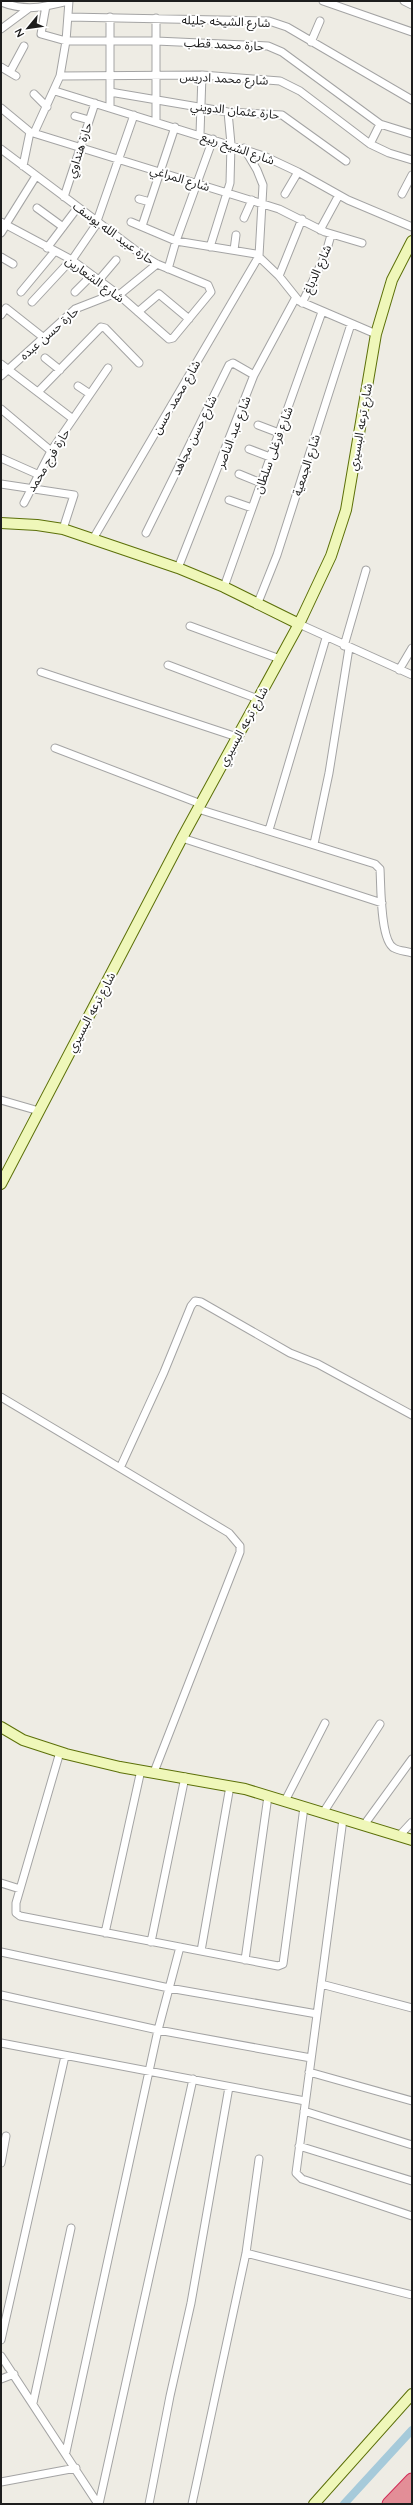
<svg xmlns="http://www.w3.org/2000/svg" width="413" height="2505" font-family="Quicksand,'Noto Sans Arabic',sans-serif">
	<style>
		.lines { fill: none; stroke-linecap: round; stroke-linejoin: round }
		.canal { stroke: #a6cada; stroke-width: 8 }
		.street-casing { stroke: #a4a4a4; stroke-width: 9 }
		.secondary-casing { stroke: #5c7009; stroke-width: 12 }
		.highway-casing { stroke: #d22b57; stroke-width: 15 }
		.street { stroke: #fff; stroke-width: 7 }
		.secondary { stroke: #eff7b9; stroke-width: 10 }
		.highway { stroke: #e38e97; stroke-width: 13 }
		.labels { text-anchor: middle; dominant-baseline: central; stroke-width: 4; stroke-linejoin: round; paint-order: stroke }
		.street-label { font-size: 12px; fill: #1d1d1d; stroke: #fff }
	</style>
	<rect width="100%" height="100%" fill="#eeece4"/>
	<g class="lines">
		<!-- canal -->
		<path class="canal" d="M344,2504L412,2430"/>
		<defs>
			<path id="street" d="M323,1L412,32
				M404,1L412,5
				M1,2C26,12 44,7 69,1L66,41L60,76L34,133
				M46,6L41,34L66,41H156L268,46L282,52L380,124L412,134
				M68,17L269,21L287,27L412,100
				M1,29L28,9
				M311,42L320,21
				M1,67L16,76
				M10,72L24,46
				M60,76L202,75L280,81L300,91L370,144L389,153L412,160
				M55,91L264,156L298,172L348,200L412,227
				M110,92L228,112L282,115L346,161
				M34,94L47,107
				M110,107V17
				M1,108L30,132L279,209L325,232L362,243
				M75,116L89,120
				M156,121V18
				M200,134L202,75
				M370,144L380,124
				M1,149L142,255L157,264L208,285L211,292L173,338L169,339L119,295L72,260L1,222
				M23,166L30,132
				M285,194L298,172
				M402,194L412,175
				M64,197L95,103
				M139,199L150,202
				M37,208L63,227
				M244,218L252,200
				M97,221L134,115
				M131,222L176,241L256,254L279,276L299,301L376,334
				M6,224L36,176
				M142,226L175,127
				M320,230L339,195
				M1,233L6,225
				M210,247L230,183L231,144L228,112
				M47,248L78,207
				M234,250L236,235
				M1,257L13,264
				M72,260L98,222
				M168,269L176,241L213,139
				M279,276L302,219
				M99,280L116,260
				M21,292L55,251
				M75,292L92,275
				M119,295L157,264
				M32,302L71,260
				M302,303L325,256L331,235
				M138,312L159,294L189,319
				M1,315L6,308L44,338
				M45,358L60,370
				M1,364L73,419
				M1,376L75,309L116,293
				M78,386L90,394
				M38,392L101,327L105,328L139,363
				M1,409L51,451
				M258,425L279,433
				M249,449L270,457
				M1,458L37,474
				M239,474L261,483
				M1,484L74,495L63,529
				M229,500L252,508
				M24,503L51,451L108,368
				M146,533L229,365L233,363L254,375
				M93,539L259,256L263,185L257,170L244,148
				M178,568L254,375L295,299
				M224,587L322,312
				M257,605L277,555L351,324
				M299,624L412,675
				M190,626L280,659
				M344,646L366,570
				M168,665L258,699
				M399,670L412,648
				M41,672L237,737
				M55,748L201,804
				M198,809L375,864L380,869C381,884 380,941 394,948C399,951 406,951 412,953
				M269,830L326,638
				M182,838L382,903
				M314,844L329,773L349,648
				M1,1100L39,1111
				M1,1397L229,1533L240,1546V1552L154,1772
				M120,1468L164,1372L191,1306L195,1301L201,1302L290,1353L318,1364L412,1415
				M60,1752L16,1903V1913L20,1916L278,1966L283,1964L304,1807
				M285,1801L325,1723
				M323,1813L380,1724
				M343,1819L296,2173L302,2179L412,2216
				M364,1825L412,1759
				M399,1836L412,1822
				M1,1883L20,1889
				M105,1933L141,1770
				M151,1942L185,1777
				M201,1951L230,1786
				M1,1952L169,1988L317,2014
				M245,1960L268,1796
				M321,1984L412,2008
				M1,1995L158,2030L311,2058
				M1,2043L305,2101
				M309,2072L412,2101
				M304,2111L412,2145
				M299,2146L412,2181
				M1,2163L6,2136
				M246,2253L412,2295
				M1,2340L65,2056
				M1,2356L98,2504
				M1,2379L14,2374
				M33,2403L71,2228
				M66,2452L158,2030L180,1947
				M1,2482L76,2468
				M99,2504L193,2079
				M149,2504L170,2396L191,2303L229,2087
				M192,2504L246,2253L259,2159"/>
			<path id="secondary" d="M1,523L37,525L63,529L178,568L224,587L299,624
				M1,1184L182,838L299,624L331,556L346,510L376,334L392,280L412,241
				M1,1727L23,1740L66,1754L120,1767L245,1789L412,1840
				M314,2504L412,2394"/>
			<path id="highway" d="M389,2504L412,2480
				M405,2504L412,2496"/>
		</defs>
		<!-- street casing -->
		<use href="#street" class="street-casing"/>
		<!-- secondary casing -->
		<use href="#secondary" class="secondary-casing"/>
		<!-- highway casing -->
		<use href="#highway" class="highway-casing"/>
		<!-- street -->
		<use href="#street" class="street"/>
		<!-- secondary -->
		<use href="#secondary" class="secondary"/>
		<!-- highway -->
		<use href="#highway" class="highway"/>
	</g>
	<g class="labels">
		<!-- street labels -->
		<g class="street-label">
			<text transform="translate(226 21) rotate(2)">شارع الشيخه جليله</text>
			<text transform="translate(224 44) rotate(3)">حارة محمد قطب</text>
			<text transform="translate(224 78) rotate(3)">شارع محمد ادريس</text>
			<text transform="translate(235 110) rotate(6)">حارة عثمان الدويني</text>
			<text transform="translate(238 148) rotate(19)">شارع الشيخ ربيع</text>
			<text transform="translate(79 150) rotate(-72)">حارة هنداوي</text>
			<text transform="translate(180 178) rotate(17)">شارع المراغي</text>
			<text transform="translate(114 233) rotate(36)">حارة عبيد الله يوسف</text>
			<text transform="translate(317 269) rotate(-66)">شارع الدباغ</text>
			<text transform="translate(95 279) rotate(36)">شارع الشعارين</text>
			<text transform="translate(49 333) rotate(-41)">حارة حسن عبده</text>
			<text transform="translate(176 397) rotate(-60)">شارع محمد حسن</text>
			<text transform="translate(360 427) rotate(-80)">شارع ترعه البسيري</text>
			<text transform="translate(233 432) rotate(-69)">شارع عبد الناصر</text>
			<text transform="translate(194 435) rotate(-64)">شارع حسن مجاهد</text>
			<text transform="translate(273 450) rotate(-70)">شارع فرغلى سلطان</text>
			<text transform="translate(48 460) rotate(-59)">حارة فرج محمد</text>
			<text transform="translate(306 465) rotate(-72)">شارع الجمعية</text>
			<text transform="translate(243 726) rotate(-61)">شارع ترعه البسيري</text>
			<text transform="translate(91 1012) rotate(-62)">شارع ترعه البسيري</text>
		</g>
	</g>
	<!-- border -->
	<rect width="413" height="2505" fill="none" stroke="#1d1d1d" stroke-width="4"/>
	<!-- north arrow -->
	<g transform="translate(28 28) rotate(241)" stroke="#ffffff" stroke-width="3" paint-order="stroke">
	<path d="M0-3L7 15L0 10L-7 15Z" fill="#1d1d1d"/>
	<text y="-6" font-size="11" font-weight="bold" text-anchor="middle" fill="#1d1d1d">N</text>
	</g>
</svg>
